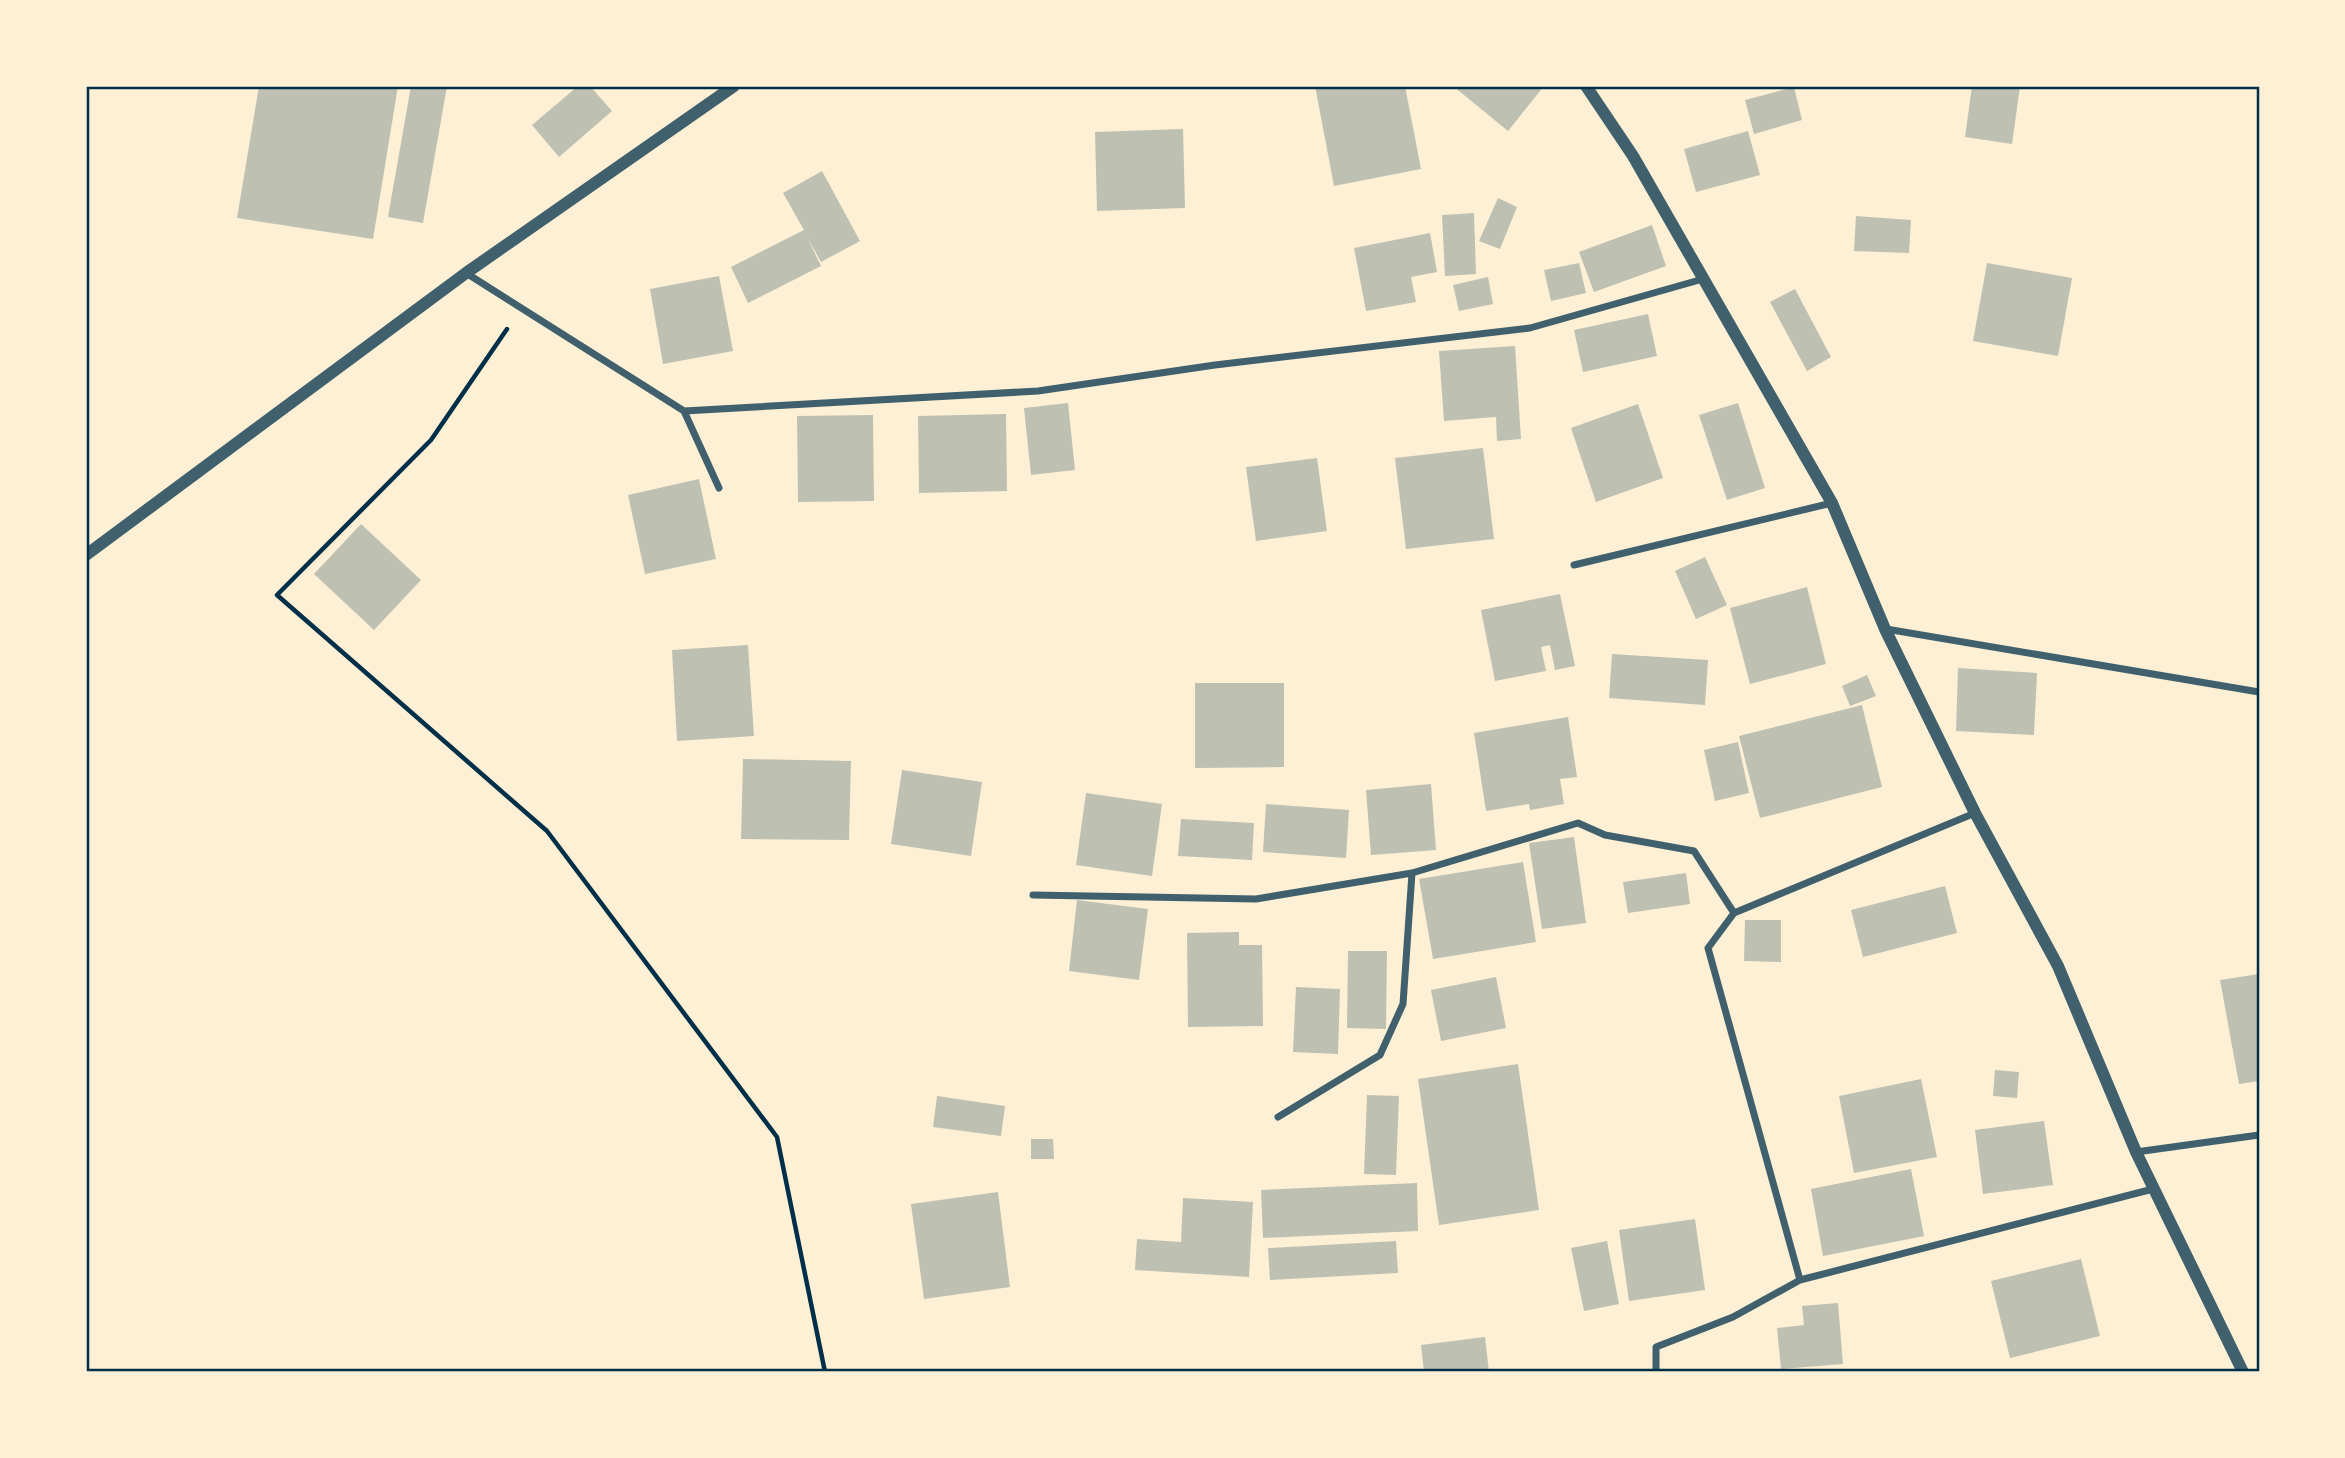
<svg xmlns="http://www.w3.org/2000/svg" width="2345" height="1458" font-family="Manrope,sans-serif">
	<style>
		.building { fill: #bec0b2 }
		.lines { fill: none; stroke-linecap: round; stroke-linejoin: round }
		.path { stroke: #003049; stroke-width: 4.5 }
		.minor { stroke: #3f606c; stroke-width: 7 }
		.tertiary { stroke: #3f606c; stroke-width: 12 }
		.neatline { fill: none; stroke: #003049; stroke-width: 2.5 }
	</style>
	<rect width="100%" height="100%" fill="#fdf0d5"/>
	<!-- building -->
	<path class="building" d="M259,86H398L373,239L237,218Z
		M411,86H447L423,223L388,217Z
		M578,86H590L612,111L559,157L532,125Z
		M1315,86H1405L1421,169L1334,186Z
		M1453,86H1544L1508,131Z
		M1972,86H2020L2012,144L1965,137Z
		M1794,87L1802,120L1754,134L1745,100Z
		M1183,129L1185,208L1097,211L1095,132Z
		M1748,131L1760,175L1696,192L1684,149Z
		M822,171L860,241L821,262L807,237L821,266L748,303L731,267L804,230L783,193Z
		M1498,198L1517,207L1500,249L1479,241Z
		M1474,213L1476,274L1445,276L1442,215Z
		M1856,216L1911,220L1909,253L1854,251Z
		M1652,225L1666,266L1594,292L1579,252Z
		M1430,233L1437,272L1411,277L1416,302L1366,311L1354,248Z
		M1579,263L1586,293L1551,301L1544,270Z
		M1987,263L2072,278L2058,356L1973,341Z
		M719,276L733,351L663,364L650,289Z
		M1488,277L1493,304L1459,311L1453,285Z
		M1795,289L1831,357L1807,371L1770,302Z
		M1648,314L1657,356L1583,372L1574,330Z
		M1515,346L1521,439L1497,441L1496,417L1444,421L1439,351Z
		M1068,403L1075,470L1031,475L1024,408Z
		M1738,403L1765,488L1727,500L1699,415Z
		M1638,404L1663,478L1596,502L1571,428Z
		M1006,414L1007,491L919,493L918,416Z
		M873,415L874,501L798,502L797,416Z
		M1483,448L1494,539L1406,549L1395,458Z
		M1317,458L1327,531L1256,541L1246,467Z
		M699,479L716,559L645,574L628,495Z
		M361,524L421,580L374,630L314,574Z
		M1705,557L1727,605L1696,619L1675,571Z
		M1807,587L1826,664L1750,684L1730,608Z
		M1560,594L1575,666L1555,670L1550,645L1541,647L1546,671L1495,681L1481,610Z
		M748,645L754,736L677,741L672,650Z
		M1612,654L1708,660L1705,705L1609,698Z
		M1958,668L2037,673L2034,735L1956,731Z
		M1867,675L1876,696L1850,706L1842,686Z
		M1195,683H1284V767L1195,768Z
		M1862,705L1882,787L1760,818L1739,736Z
		M1568,717L1577,777L1560,779L1564,804L1530,810L1529,804L1486,811L1474,733Z
		M1738,742L1749,793L1715,801L1704,750Z
		M743,759L851,761L849,840L741,839Z
		M902,770L982,782L971,856L891,844Z
		M1431,784L1436,850L1371,855L1366,790Z
		M1086,793L1162,804L1152,876L1076,865Z
		M1266,804L1349,810L1346,858L1263,852Z
		M1181,819L1254,823L1252,860L1178,856Z
		M1574,837L1586,923L1542,929L1529,843Z
		M1523,862L1536,942L1433,959L1419,879Z
		M1686,873L1690,904L1628,913L1623,882Z
		M1945,886L1957,933L1863,957L1851,910Z
		M1077,900L1148,909L1139,980L1069,971Z
		M1745,920H1781V962L1744,961Z
		M1239,932V945H1262L1263,1026L1188,1027L1187,933Z
		M1348,951H1387L1386,1029L1347,1028Z
		M2259,974V1081L2239,1084L2220,980Z
		M1496,977L1506,1028L1441,1041L1431,990Z
		M1296,987L1340,989L1338,1054L1293,1052Z
		M1518,1064L1539,1210L1439,1225L1418,1079Z
		M1995,1070L2019,1072L2017,1098L1993,1096Z
		M1921,1079L1937,1157L1854,1173L1839,1096Z
		M1367,1095L1399,1096L1396,1175L1364,1174Z
		M937,1096L1005,1106L1001,1136L933,1127Z
		M2044,1121L2053,1185L1983,1194L1975,1130Z
		M1031,1139H1053L1054,1159H1031Z
		M1911,1169L1924,1236L1823,1256L1811,1189Z
		M1417,1183L1418,1231L1263,1238L1261,1190Z
		M998,1192L1010,1287L924,1299L911,1204Z
		M1183,1198L1253,1202L1249,1277L1135,1270L1137,1239L1181,1242Z
		M1695,1219L1705,1290L1629,1301L1619,1230Z
		M1396,1241L1398,1273L1270,1280L1268,1248Z
		M1607,1241L1619,1304L1584,1311L1571,1248Z
		M2081,1259L2100,1336L2010,1358L1991,1281Z
		M1838,1303L1843,1364L1781,1369L1777,1328L1804,1325L1802,1306Z
		M1485,1337L1489,1372H1424L1421,1345Z"/>
	<g class="lines">
		<!-- path -->
		<path class="path" d="M507,329L431,440L277,595L547,831L777,1137L825,1372"/>
		<!-- minor -->
		<path class="minor" d="M466,273L684,411L719,488
			M684,411L1038,391L1215,365L1530,328L1703,279
			M1574,565L1832,503
			M1886,629L2259,692
			M1033,895L1256,899L1412,873L1578,823L1605,835L1694,851L1734,913L1975,813
			M1734,913L1708,948L1800,1280
			M1278,1117L1380,1055L1403,1004L1412,873
			M2136,1152L2259,1135
			M1656,1372V1347L1733,1317L1800,1280L2153,1189"/>
		<!-- tertiary -->
		<path class="tertiary" d="M1586,86L1633,156L1832,503L1885,629L1975,813L2058,966L2136,1152L2243,1372
			M86,555L466,273L734,86"/>
	</g>
	<!-- border -->
	<rect width="2345" height="1458" fill="none" stroke="#fdf0d5" stroke-width="175"/>
	<rect x="88" y="88" width="2170" height="1282" class="neatline"/>
</svg>
